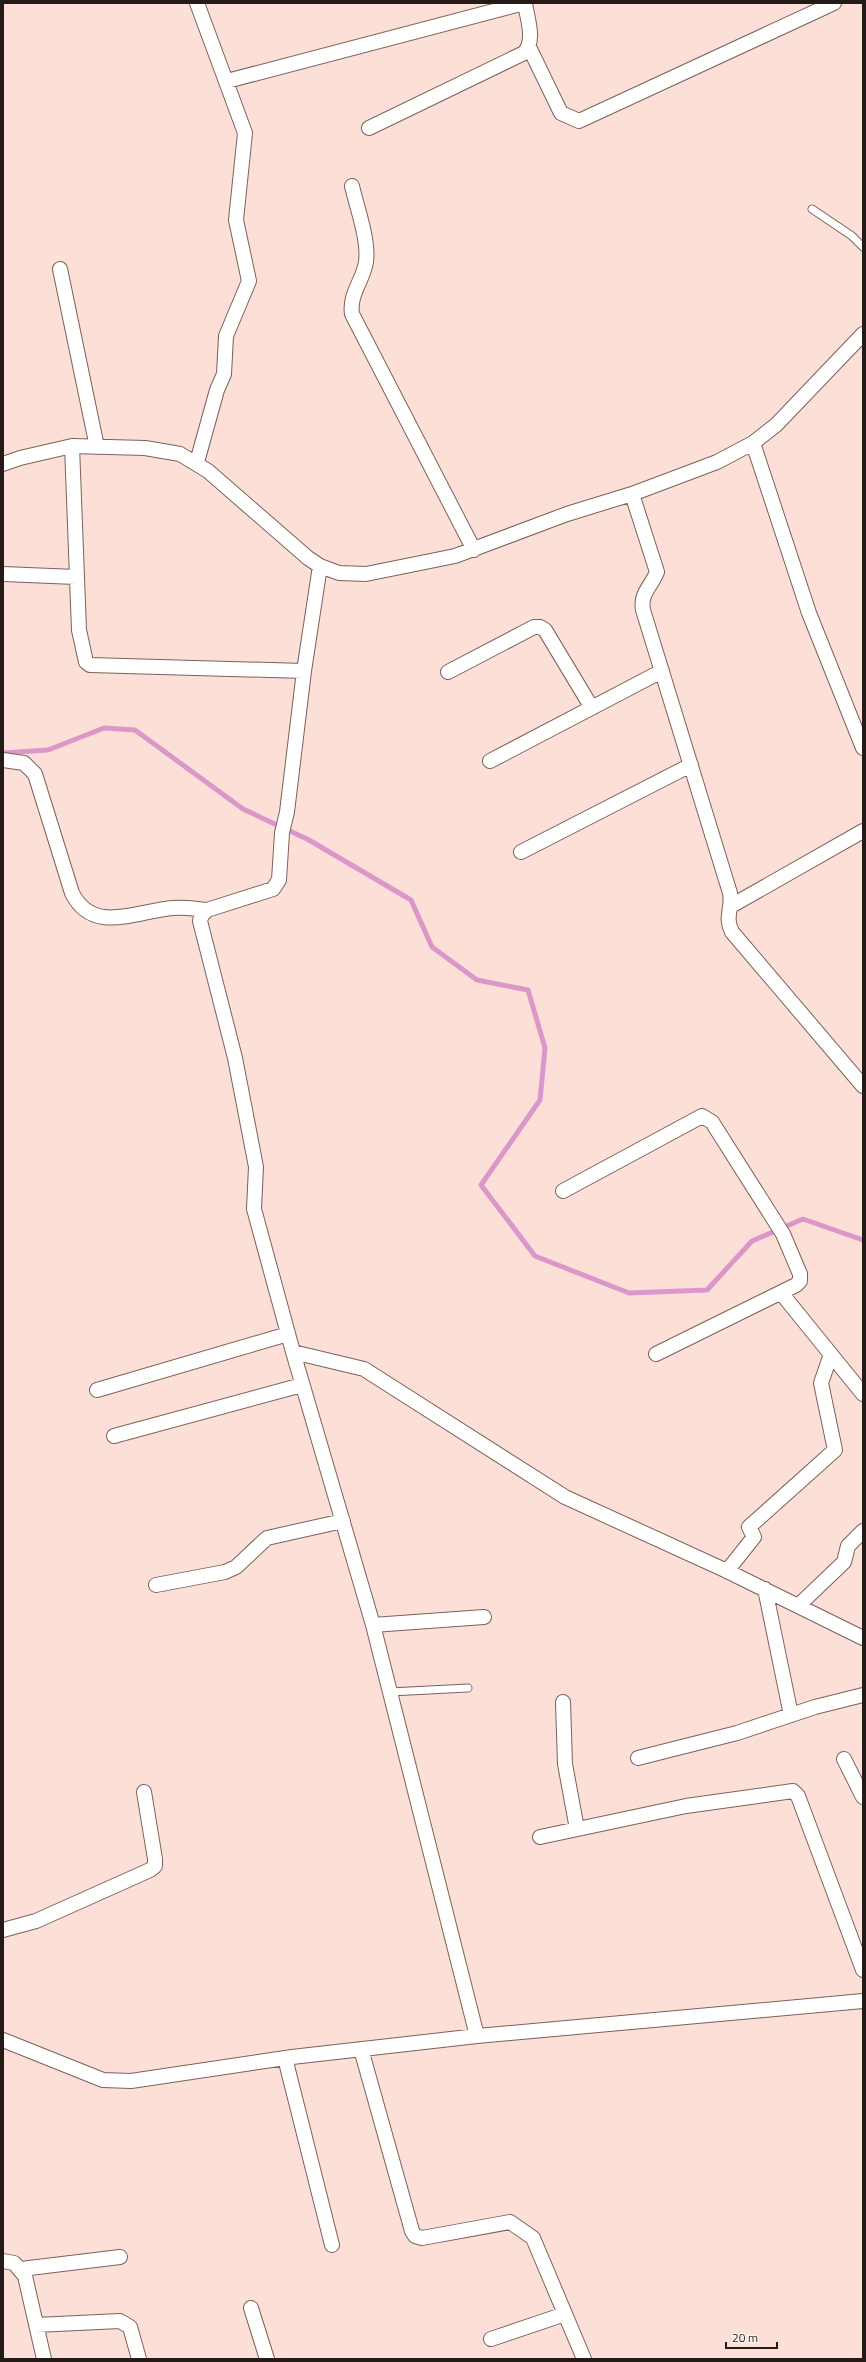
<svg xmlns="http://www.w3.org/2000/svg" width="866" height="2362" font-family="'Titillium Web',sans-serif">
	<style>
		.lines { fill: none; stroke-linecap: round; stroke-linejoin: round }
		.stream { stroke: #db97ca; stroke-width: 5 }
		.service-casing { stroke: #7a625a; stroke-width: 9 }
		.minor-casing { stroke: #7a625a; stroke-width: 16 }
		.service { stroke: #fff; stroke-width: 7 }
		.minor { stroke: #fff; stroke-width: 14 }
	</style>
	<rect width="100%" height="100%" fill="#fce0d7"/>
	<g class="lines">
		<!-- stream -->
		<path class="stream" d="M3,753L48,750L104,728L135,730L243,809L309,840L411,900L432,947L477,980L528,990L545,1048L540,1100L481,1185L535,1256L629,1293L707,1290L752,1241L803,1219L863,1240"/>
		<defs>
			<path id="service" d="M812,209L852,236L863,247
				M390,1692L468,1688"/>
			<path id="minor" d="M529,47L561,113L579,121L834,3
				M227,81L524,3
				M369,128L524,53C536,40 527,19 525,3
				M352,186C357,208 369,240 366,262C363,281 349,294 352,314L474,550
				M60,269L97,447
				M753,443L809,613L863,748
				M72,446L79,630L86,662L90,665L304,671
				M197,462L217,390L224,374L226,336L249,281L236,220L245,133L197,3
				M3,464L20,458L72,446L145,448L180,454L208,471L308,558L320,566L339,573L366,574L455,556L567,514L632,494L717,462L753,443L776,425L863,334
				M632,494L657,572C651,587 640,593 643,610L730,893C733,909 724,916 732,932L863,1086
				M320,566L304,671L287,812L282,833L279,880L273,889L207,910L202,915L200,921L235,1058L256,1167L254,1209L293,1352L373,1625L477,2036
				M3,574L76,577
				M448,672L534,627H540L545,630L592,708
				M3,760L24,763L35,774L72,893C93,935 136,911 173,908C184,907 196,909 207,910
				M490,761L662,671
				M521,852L691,765
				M731,906L863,831
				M563,1191L702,1116L712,1122L783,1234L800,1274V1281L796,1285L656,1354
				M782,1294L863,1394
				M293,1352L364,1369L565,1497L727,1571L863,1638
				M97,1390L288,1334
				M114,1436L302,1385
				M727,1571L754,1537L749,1527L835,1450L821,1383L831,1354
				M156,1585L225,1572L236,1567L267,1538L343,1521
				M765,1589L791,1715
				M798,1606L844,1562L848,1546L863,1531
				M373,1625L484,1617
				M563,1702L565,1764L577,1829
				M638,1758L737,1733L815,1707L863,1695
				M844,1759L863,1797
				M540,1837L686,1806L793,1791L798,1796L863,1970
				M3,1930L36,1921L150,1870L155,1866V1859L144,1792
				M3,2040L103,2080L131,2081L292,2057L477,2036L863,2001
				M361,2049L412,2231L415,2236L422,2238L510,2222L533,2238L584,2359
				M285,2058L332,2245
				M3,2261L14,2263L25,2276L44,2359
				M21,2269L120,2257
				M251,2308L267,2359
				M36,2325L120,2321L130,2327L139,2359
				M491,2339L565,2314"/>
		</defs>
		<!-- service casing -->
		<use href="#service" class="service-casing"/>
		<!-- minor casing -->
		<use href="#minor" class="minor-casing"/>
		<!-- service -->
		<use href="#service" class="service"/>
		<!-- minor -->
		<use href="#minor" class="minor"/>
	</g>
	<!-- border -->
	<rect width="866" height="2362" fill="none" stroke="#241a17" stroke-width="8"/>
	<!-- scale -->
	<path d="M726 2342v6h51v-6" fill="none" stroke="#241a17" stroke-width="2"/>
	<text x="732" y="2342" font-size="12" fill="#241a17" stroke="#fdf2ee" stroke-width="3" paint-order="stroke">20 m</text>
</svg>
